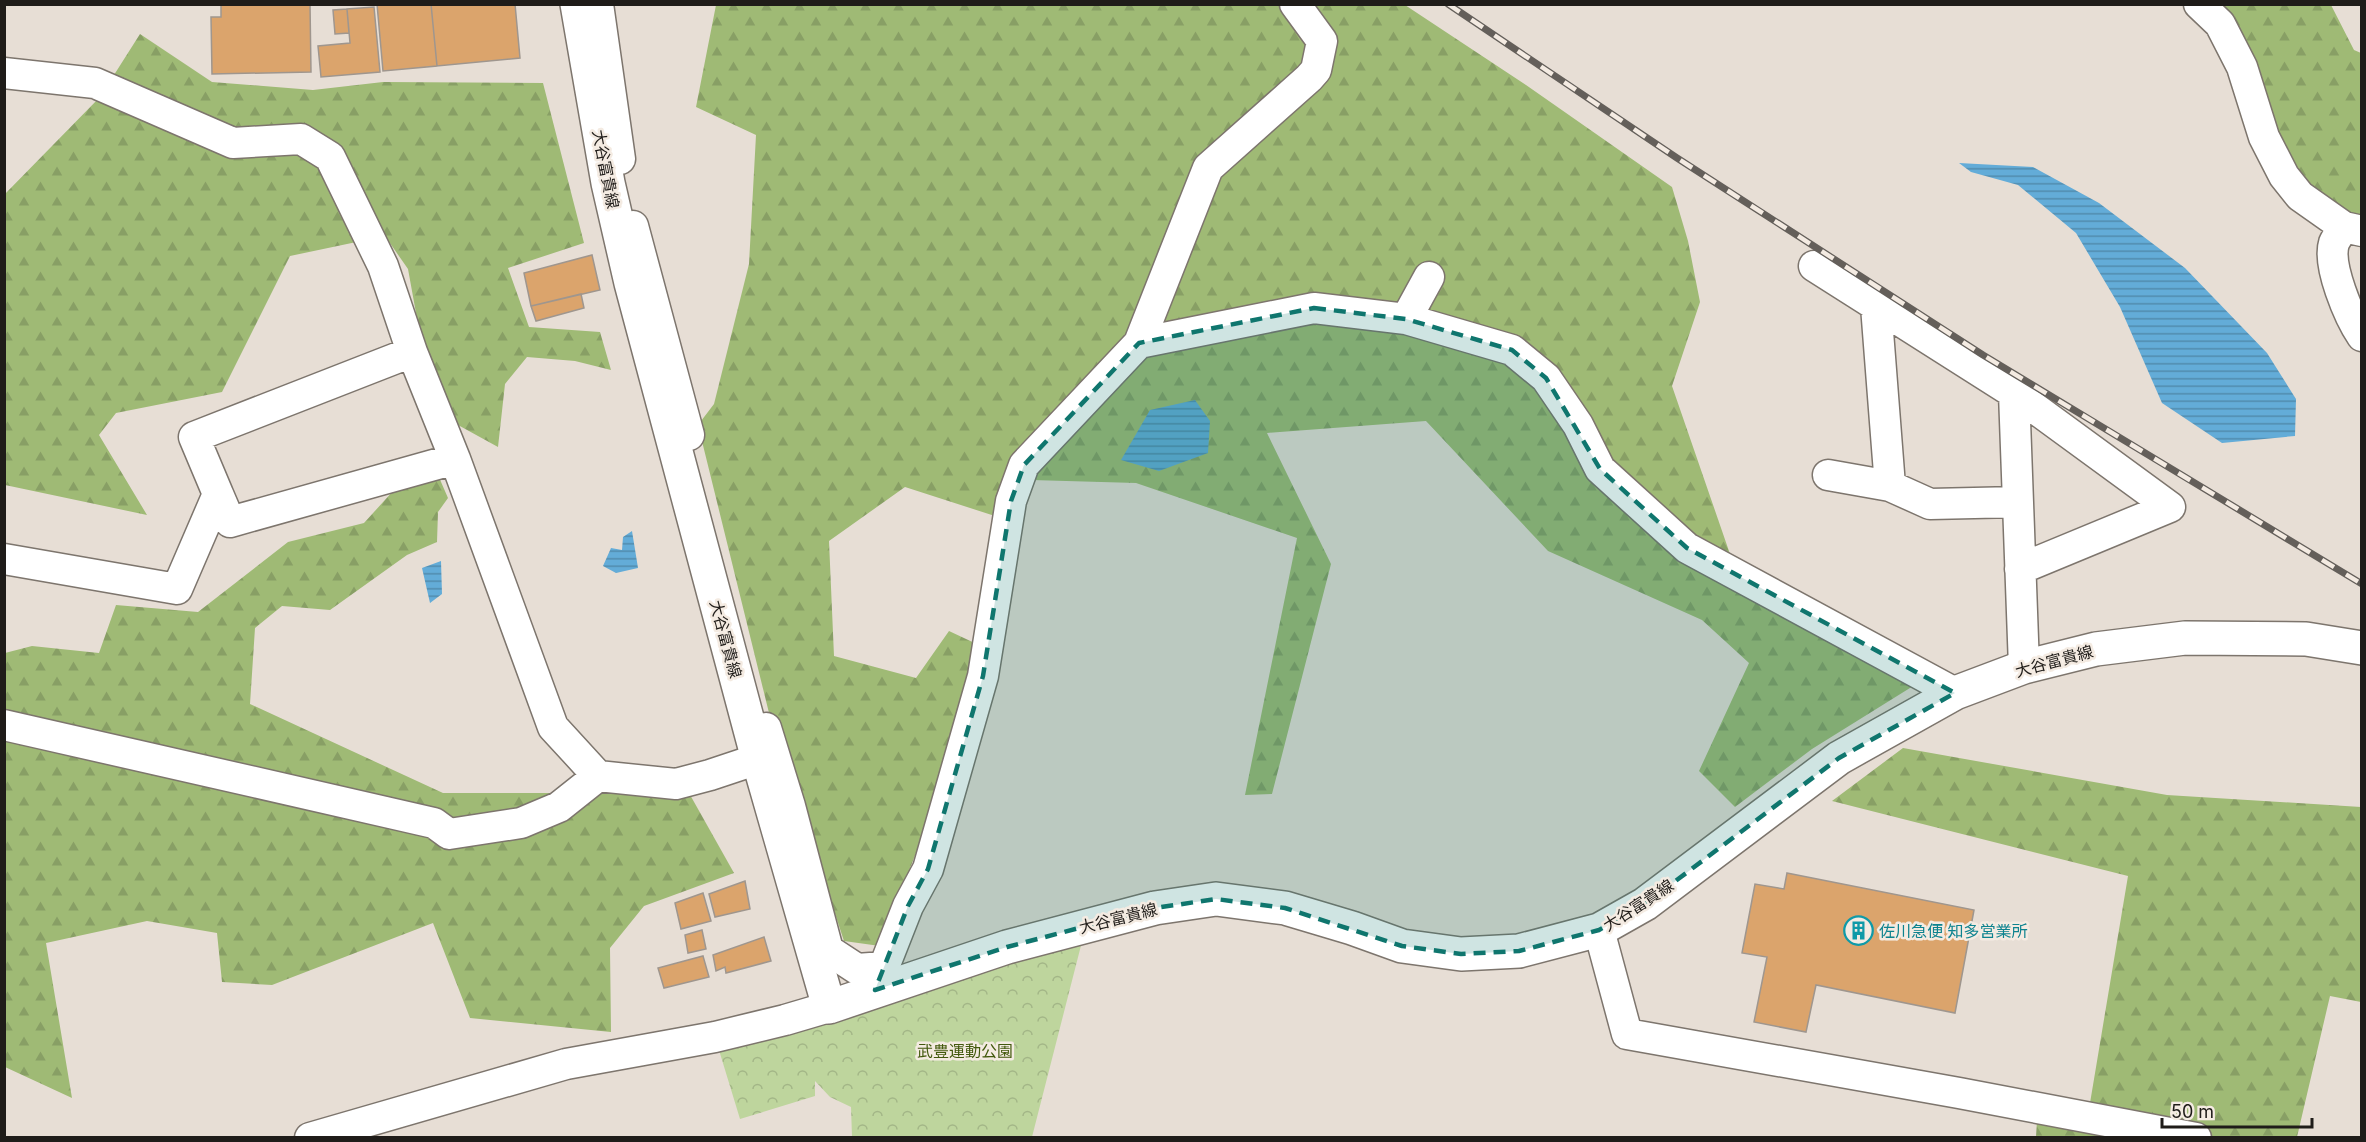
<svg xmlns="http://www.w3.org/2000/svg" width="2366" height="1142" font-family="Inter,'Noto Sans JP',sans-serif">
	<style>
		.forest { fill: url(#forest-firs) }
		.park { fill: url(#park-crowns) }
		.water { fill: url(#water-rules) }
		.building { fill: #dba46c; stroke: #9f968e; stroke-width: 1.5 }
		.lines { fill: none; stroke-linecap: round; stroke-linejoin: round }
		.minor-casing { stroke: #7d756d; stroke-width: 33 }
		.major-casing { stroke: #7d756d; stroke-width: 36 }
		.minor { stroke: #fff; stroke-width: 30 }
		.major { stroke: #fff; stroke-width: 33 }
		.rail-casing { stroke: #645f5a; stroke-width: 7 }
		.rail { stroke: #f4ebe2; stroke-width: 4.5; stroke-dasharray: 14; stroke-linecap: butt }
		.marked { fill: #0f766e; fill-opacity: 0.2; stroke: #0f766e; stroke-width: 4.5; stroke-dasharray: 12 8; stroke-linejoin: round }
		.labels { text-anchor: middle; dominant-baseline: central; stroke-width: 5; stroke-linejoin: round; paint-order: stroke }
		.street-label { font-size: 16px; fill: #1f1c19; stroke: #f4ebe2 }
		.culture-label { font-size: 16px; fill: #0d838f; stroke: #f4ebe2; text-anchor: start }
		.park-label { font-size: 16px; fill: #42590d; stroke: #f4ebe2 }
	</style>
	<defs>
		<pattern id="forest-firs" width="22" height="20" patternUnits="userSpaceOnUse" patternTransform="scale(1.5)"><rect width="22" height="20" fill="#9fba75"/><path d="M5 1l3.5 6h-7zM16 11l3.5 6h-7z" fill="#889f65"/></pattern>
		<pattern id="park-crowns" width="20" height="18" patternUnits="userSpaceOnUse" patternTransform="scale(1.5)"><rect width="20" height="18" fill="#bed59d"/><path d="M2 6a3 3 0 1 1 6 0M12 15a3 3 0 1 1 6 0" fill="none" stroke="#a3b687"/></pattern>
		<pattern id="water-rules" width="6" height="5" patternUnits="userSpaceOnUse" patternTransform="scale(1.5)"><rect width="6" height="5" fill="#63acd8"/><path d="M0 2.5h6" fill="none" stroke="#518bae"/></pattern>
	</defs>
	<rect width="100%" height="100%" fill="#e7ded5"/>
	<!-- forest -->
	<path class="forest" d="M716,5H1405L1526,85L1672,187L1688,241L1700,302L1672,386L1740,583L1918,683L1812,749L1735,807L1699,771L1749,663L1702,620L1548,551L1426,421L1267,433L1331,564L1272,794L1245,795L1297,538L1136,483L1031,480L998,517L905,487L829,541L834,656L916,678L949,631L981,646L929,819L880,946L844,941L769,713L698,425L714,404L749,264L756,135L696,107Z
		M2217,5H2331L2354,50L2361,53V219L2347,216L2294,173Z
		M140,34L212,82L313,90L383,82L543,83L584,243L508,268L529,327L600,332L611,370L575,361L527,357L505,384L498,447L458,425L422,346L408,269L385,236L290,256L222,392L116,413L99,435L147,515L5,485L4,195L100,97Z
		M438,475L448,498L438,512L437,542L407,555L330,610L282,606L255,628L250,704L443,793H689L734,873L644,906L610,948L611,1032L470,1018L433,923L272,985L222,982L217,933L147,921L46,943L72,1098L5,1067V653L32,646L99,653L116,605L198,612L288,542L364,523L394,490Z
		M1903,748L2167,795L2361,807V1002L2330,996L2297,1137H2036L2037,1120L2090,1103L2128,876L1832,801Z"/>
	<!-- park -->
	<path class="park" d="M1086,926L1032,1137H852L851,1107L830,1097L815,1081V1096L740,1119L715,1037Z"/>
	<!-- water -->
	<path class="water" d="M1959,163L2033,167L2099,203L2185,268L2267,353L2296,399L2295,436L2222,443L2162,403L2120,307L2076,233L2018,185L1971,172Z
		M1195,400L1210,421L1208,453L1159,471L1121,460L1150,410Z
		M632,531L638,568L616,573L603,566L611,548L622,550L623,537Z
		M441,561L442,594L430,603L422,568Z"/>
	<!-- building -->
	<path class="building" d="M221,4H310L311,72L212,74L211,17H221Z
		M377,4H431L437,66L383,71Z
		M431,4H515L520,58L437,66Z
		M374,7L380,72L321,77L318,46L350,43L347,9Z
		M347,9L349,33L335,34L333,10Z
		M592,255L600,290L531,306L524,273Z
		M581,294L584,308L536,321L531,306Z
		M1787,873L1974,910L1955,1013L1816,985L1806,1032L1754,1022L1767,957L1742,953L1755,884L1784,889Z
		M745,881L750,909L715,917L709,894Z
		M703,893L711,921L681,929L675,903Z
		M702,930L706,949L688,953L685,935Z
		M764,937L771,961L726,973L725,967L716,971L713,955Z
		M703,956L709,977L664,988L658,968Z"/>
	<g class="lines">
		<defs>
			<path id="minor" d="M598,4L620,159
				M2199,4L2220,24L2242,67L2264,137L2284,176L2300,196L2344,227L2362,231
				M4,73L95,83L233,143L301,139L330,157L383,266L412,352L455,459L553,727L598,776L676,784L710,775L758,759
				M633,226L689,435
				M2344,227C2341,232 2336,238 2334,243C2327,265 2349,317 2362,336
				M1814,266L2014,393L2170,507L2020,569
				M1876,306L1890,486
				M1406,319L1429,277
				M1139,343L1314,308L1406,319L1512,350L1546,378L1578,425L1600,469L1687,548L1955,693
				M2014,393L2024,667
				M1828,475L1890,486L1930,504L2018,502
				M218,494L194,437L412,352
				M4,559L177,589L218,494L230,522L455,459
				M4,725L434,823L449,834L521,823L559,807L598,776
				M766,728L790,806L828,950L857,969L884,967
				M1599,930L1627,1034L1959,1093L2196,1138
				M875,990L908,906L928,869L983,676L1011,501L1024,465L1139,343L1208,168L1309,78L1316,70L1322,41L1295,4
				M310,1138L566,1064L715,1037L785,1020L829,1007"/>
			<path id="major" d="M577,4L608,183L631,283L758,759L829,1007L1007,947L1155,908L1216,899L1285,908L1352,928L1402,946L1461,954L1519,951L1599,930L1645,904L1839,758L1955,693L2024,667L2096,649L2185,638L2306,639L2362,648"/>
		</defs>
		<!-- minor casing -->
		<use href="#minor" class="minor-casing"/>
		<!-- major casing -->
		<use href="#major" class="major-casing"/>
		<!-- minor -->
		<use href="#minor" class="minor"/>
		<!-- major -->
		<use href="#major" class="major"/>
		<defs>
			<path id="rail" d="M1448,4L1677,158L1983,355L2362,584"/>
		</defs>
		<!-- rail casing -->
		<use href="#rail" class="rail-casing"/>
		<!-- rail -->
		<use href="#rail" class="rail"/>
	</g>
	<!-- marked area -->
	<path class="marked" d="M1314,308L1406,319L1512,350L1546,378L1600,469L1687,548L1955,693L1839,758L1645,904L1599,930L1519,951L1461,954L1402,946L1285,908L1216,899L1155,908L1007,947L875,990L908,906L928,869L983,676L1011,501L1024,465L1139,343Z"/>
	<!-- icons -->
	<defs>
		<symbol id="building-ring" viewBox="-11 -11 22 22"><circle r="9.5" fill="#f4ebe2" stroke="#0f9aa8" stroke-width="1.5"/><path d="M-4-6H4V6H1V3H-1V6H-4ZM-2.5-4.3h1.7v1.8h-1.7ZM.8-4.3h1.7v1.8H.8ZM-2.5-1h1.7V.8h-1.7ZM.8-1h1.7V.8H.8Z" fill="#0f9aa8"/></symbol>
	</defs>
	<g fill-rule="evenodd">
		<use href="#building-ring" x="1842" y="914" width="33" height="33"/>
	</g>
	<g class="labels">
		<!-- street labels -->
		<g class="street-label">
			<text transform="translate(606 169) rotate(79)">大谷富貴線</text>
			<text transform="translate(726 639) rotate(75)">大谷富貴線</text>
			<text transform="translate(2054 661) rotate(-15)">大谷富貴線</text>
			<text transform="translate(1638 905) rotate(-33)">大谷富貴線</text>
			<text transform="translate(1118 918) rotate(-14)">大谷富貴線</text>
		</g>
		<!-- culture labels -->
		<g class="culture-label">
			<text x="1879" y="931">佐川急便 知多営業所</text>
		</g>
		<!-- park labels -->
		<g class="park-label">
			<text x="965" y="1051">武豊運動公園</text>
		</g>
	</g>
	<!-- border -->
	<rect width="2366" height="1142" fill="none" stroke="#1f1c19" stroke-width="12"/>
	<!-- scale -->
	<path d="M2162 1118v9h150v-9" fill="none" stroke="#1f1c19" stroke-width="3"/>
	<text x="2171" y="1118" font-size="18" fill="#1f1c19" stroke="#f4ebe2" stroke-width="4.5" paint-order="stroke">50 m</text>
</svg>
